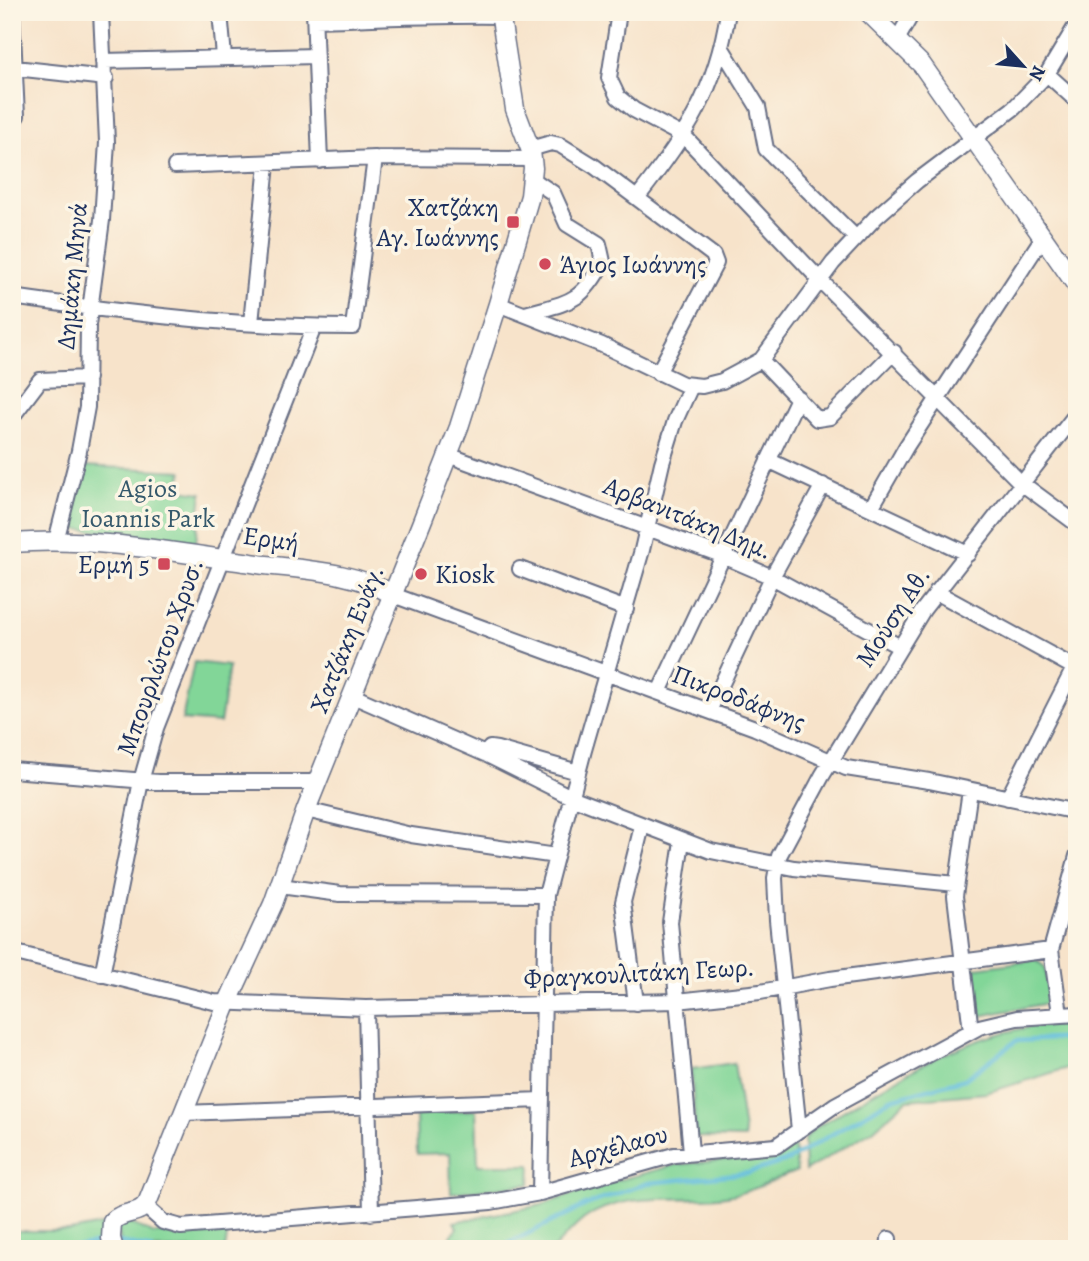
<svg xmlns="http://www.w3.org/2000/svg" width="1089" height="1261" font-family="Alegreya,serif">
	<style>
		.green { fill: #82d698; stroke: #4e827b; stroke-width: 2 }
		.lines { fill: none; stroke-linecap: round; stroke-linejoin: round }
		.stream { stroke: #5cbcdb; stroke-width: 4.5 }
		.minor-casing { stroke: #686e84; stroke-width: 18 }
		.tertiary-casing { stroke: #686e84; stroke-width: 21 }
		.minor { stroke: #fff; stroke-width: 14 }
		.tertiary { stroke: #fff; stroke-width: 18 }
		.poi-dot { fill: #d1495b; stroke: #fcf5e5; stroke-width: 2.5 }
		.labels { text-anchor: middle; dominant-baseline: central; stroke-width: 7; stroke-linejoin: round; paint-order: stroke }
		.poi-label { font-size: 26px; fill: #1b2f5e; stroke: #fcf5e5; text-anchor: end }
		.street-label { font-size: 26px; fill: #1b2f5e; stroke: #fcf5e5 }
		.park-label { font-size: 26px; fill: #35596c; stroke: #fcf5e5 }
	</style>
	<rect width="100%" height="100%" fill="#fcf5e5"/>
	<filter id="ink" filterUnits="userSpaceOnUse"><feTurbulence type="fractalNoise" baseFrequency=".0143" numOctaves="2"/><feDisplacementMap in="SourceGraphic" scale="14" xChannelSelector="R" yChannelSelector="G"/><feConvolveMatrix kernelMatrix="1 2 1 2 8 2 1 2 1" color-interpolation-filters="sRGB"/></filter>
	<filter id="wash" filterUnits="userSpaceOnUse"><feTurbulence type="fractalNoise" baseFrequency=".00686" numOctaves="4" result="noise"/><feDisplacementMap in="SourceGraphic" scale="28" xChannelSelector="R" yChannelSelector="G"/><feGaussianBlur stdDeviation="1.57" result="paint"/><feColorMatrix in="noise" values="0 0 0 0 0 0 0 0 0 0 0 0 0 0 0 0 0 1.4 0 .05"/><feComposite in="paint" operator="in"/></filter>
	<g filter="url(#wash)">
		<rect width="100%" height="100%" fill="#f7e3ca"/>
		<!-- green -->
		<path class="green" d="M83,466L182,471L180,490L202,493L196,542L66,528Z
			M194,662L229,666L220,723L182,720Z
			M1036,960L1045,967L1049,1003L975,1017L968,969Z
			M1048,1025L1077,1026V1065L986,1093L907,1100L873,1130L805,1171L804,1139L815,1128C887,1085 962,1032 1048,1025Z
			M734,1063L745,1138L696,1137L691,1069Z
			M476,1110L478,1165H531L530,1184L451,1193L450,1153L417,1154L416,1113Z
			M794,1146L797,1171C775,1179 750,1193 726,1196C680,1203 624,1190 584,1219C573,1228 563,1239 553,1249H442L457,1228L454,1222L542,1205L586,1189L675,1165L755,1157Z
			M123,1220L154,1234L228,1232L225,1249H122L117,1222Z
			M102,1225L108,1249H12V1231H70Z"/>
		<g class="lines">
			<!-- stream -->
			<path class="stream" d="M118,1242L152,1249
				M65,1249L106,1242
				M497,1249L586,1205L648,1183L748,1173L789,1160L891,1099L965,1079L1016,1041L1077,1038"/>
		</g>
	</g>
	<g filter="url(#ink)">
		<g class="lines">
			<defs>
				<path id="minor" d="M12,12L17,116
					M220,12L224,57
					M314,12L320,161
					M619,12L609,78L618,97L634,110L685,137L820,280L1020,482L1077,524
					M220,13L239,12
					M315,20C377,18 438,15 500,16
					M898,38L913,12
					M721,47L758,107L766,149L855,237
					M103,61L316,56
					M15,68L106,78
					M1047,74L1077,101
					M530,149L551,143L560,145L594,166L713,255L716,263L658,373
					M175,166L375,158L532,159
					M637,198C685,137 716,92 728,12
					M12,297C124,313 240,327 353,327L375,158
					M498,304L602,345L683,384L702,386L722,381L761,360L833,263L876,217L917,181L1014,108L1047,74L1077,24
					M525,314C568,302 581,304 603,262L599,244L567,224L553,193L532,179
					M251,323L267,164
					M761,360L817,419L830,417L894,352
					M12,417L40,380L88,378
					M448,455L721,555L772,577L900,647
					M768,460L968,554
					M871,508L906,447L1043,237
					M56,541L79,451L87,407L88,325L102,220L107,142L101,12
					M520,569L626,609
					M936,592L1077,669
					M393,595L755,728L846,768L929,781L1077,812
					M659,692L798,398
					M353,696L485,754L571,797L711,851L794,868L956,884
					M709,711L772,577L823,485
					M485,754L490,748L497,749L578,772
					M12,770L158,782H318
					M970,790L955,896L971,1031
					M1008,798L1074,668
					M306,810L411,835L556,856
					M682,841L670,922L691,1152
					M280,886L340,894L546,895
					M12,952L214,1002L366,1008L677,1001L760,992L830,979L1051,950
					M102,975L141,781L156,728L314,327
					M636,1003L623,902L642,826
					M366,1008L371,1213
					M1060,1014L1051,950L1077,856
					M183,1113L542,1100
					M799,1130L777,920L775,878L779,856L822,776L923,610L1077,413
					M540,1193L546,895L584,750L642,550L662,463L675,421L691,386
					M146,1207L163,1222L181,1227L491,1202L540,1193L674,1155L776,1146L835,1105L979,1027L1017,1018L1077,1014
					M888,1249L889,1239"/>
				<path id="tertiary" d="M868,12L922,65L1077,286
					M12,543C94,536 177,553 258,564C302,570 356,571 393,595
					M114,1249L111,1238L112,1222C123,1209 140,1217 148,1201L227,1004L273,904L306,810L421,524L459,427L498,304L530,196L533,168L531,151L515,109L500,12"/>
			</defs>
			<!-- minor casing -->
			<use href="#minor" class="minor-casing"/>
			<!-- tertiary casing -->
			<use href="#tertiary" class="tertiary-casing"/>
			<!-- minor -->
			<use href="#minor" class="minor"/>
			<!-- tertiary -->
			<use href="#tertiary" class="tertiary"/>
		</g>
	</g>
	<!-- markers -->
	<g class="poi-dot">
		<rect x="506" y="215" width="14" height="14" rx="3.5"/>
		<circle cx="545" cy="264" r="7"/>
		<rect x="157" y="557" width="14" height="14" rx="3.5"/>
		<circle cx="421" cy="574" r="7"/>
	</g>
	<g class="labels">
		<!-- poi labels -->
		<g class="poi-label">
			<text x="499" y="207">Χατζάκη<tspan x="499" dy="30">Αγ. Ιωάννης</tspan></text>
			<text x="559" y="264" text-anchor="start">Άγιος Ιωάννης</text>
			<text x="150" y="564">Ερμή 5</text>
			<text x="435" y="574" text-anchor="start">Kiosk</text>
		</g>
		<!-- street labels -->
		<g class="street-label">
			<text transform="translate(72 276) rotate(-85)">Δημάκη Μηνά</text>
			<text transform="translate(688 518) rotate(22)">Αρβανιτάκη Δημ.</text>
			<text transform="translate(271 539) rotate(8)">Ερμή</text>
			<text transform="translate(893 617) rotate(-57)">Μούση Αθ.</text>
			<text transform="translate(347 639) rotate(-68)">Χατζάκη Ευάγ.</text>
			<text transform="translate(160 657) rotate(-70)">Μπουρλώτου Χρυσ.</text>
			<text transform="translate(739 698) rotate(21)">Πικροδάφνης</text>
			<text transform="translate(639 973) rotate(-3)">Φραγκουλιτάκη Γεωρ.</text>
			<text transform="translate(618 1146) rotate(-15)">Αρχέλαου</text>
		</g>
		<!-- park labels -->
		<g class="park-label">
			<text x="148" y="488">Agios<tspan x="148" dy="30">Ioannis Park</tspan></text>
		</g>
	</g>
	<!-- margin -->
	<rect width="1089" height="1261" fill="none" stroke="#fcf5e5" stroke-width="42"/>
	<!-- north arrow -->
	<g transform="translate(1023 66) rotate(117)" stroke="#fcf5e5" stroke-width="5" paint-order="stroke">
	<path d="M0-5L12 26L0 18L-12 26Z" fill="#1b2f5e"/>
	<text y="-10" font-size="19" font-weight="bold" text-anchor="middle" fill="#1b2f5e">N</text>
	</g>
</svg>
